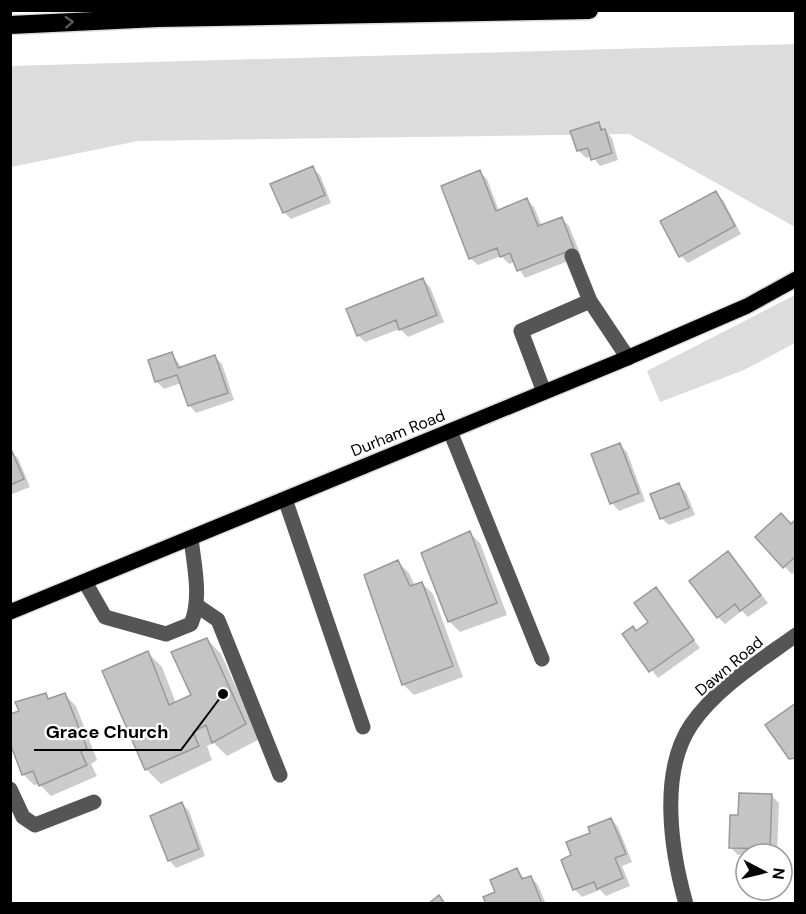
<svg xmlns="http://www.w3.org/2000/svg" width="806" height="914" font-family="'DM Sans',sans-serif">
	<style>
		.green { fill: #dcdcdc }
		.shadow { fill: #0003 }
		.building { fill: #c4c4c4; stroke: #999; stroke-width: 1.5 }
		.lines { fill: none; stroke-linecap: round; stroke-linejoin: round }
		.major-casing { stroke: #dbdbdb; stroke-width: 18 }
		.highway-casing { stroke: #dbdbdb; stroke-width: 21 }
		.minor { stroke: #555; stroke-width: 15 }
		.major { stroke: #000; stroke-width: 15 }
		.highway { stroke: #000; stroke-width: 18 }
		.oneway { stroke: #595959 }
		.labels { text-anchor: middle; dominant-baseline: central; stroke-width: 4.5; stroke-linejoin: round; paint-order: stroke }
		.street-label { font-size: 16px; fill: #000; stroke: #fff }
		.leader { fill: none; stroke: #000; stroke-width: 2 }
		.callout-dot { fill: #000; stroke: #fff; stroke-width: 2 }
		.callout-label { font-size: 18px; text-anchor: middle; font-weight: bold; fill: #000; stroke: #fff; stroke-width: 4.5; stroke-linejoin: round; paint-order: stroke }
	</style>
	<rect width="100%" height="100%" fill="#fff"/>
	<!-- green -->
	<path class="green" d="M795,44V227L629,134L138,141L11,167L10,66Z
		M795,295V343L744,370L660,402L647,371Z"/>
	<!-- shadow -->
	<path class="shadow" d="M598,124L612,138L618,160L600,166L592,156L586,158L578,150Z
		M312,168L320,175L331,203L291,219L284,212Z
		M480,172L487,179L499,211L527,200L534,207L542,226L561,218L569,226L581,256L525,278L515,262L509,264L501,256L478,265L470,258Z
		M715,193L723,200L741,234L688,263L681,256Z
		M422,279L430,287L444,322L408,337L400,329L365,342L358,335Z
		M172,354L182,368L215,357L222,364L234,400L196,413L189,405L181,383L164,389L156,381Z
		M620,445L627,452L645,501L619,511L612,503L593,455Z
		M10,451L18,458L30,487L10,495Z
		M678,485L686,492L695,515L669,525L661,518Z
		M796,521V570L792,574L784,566L791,526Z
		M469,532L480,543L507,615L460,632L449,621Z
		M728,553L768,603L748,617L742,611L725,624L718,617Z
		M398,562L409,573L415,586L422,583L433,594L463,677L414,695L403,684Z
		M656,589L700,648L658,678L624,634L633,628L637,632L650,623Z
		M207,639L221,654L260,739L227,756L214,743L207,746L212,760L161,784L146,769L148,653L162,667L176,703L193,696Z
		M64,694L76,706L97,760L91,764L97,776L51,796L39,784L34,785L23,774L21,712L45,695L50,700Z
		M772,796L779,803L777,854L738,855L730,847L740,817Z
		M182,804L189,811L205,856L176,868L169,860Z
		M611,819L618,827L632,862L622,866L630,886L606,896L600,890L582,897L574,889L572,856L592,833Z
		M517,870L525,879L530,877L538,885L546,904H488Z"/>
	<!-- building -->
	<path class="building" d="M599,122L601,130L605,129L612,153L591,160L588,148L577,151L570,131Z
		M313,166L325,195L283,213L270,184Z
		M480,170L496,211L527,198L538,226L562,217L574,249L517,271L510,253L500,257L497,248L469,259L441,186Z
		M716,191L735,226L679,257L660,221Z
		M423,278L437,315L399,330L396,320L357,336L346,309Z
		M172,352L178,368L215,355L228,393L188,406L177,375L155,382L148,360Z
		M620,443L639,493L610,504L591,454Z
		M11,449L24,479L10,485V449Z
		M679,483L689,508L660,519L650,494Z
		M781,513L791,524L796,519V556L783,568L755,537Z
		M470,531L497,603L448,622L421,553Z
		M728,551L761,595L740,611L735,604L717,618L689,581Z
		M398,560L410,586L422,582L453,666L402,685L364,575Z
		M656,587L694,640L649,672L622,634L633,626L636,631L648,622L634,603Z
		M207,638L246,724L212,743L206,725L193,732L199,746L145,770L102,671L148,651L169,705L191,695L171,652Z
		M46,693L48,699L65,693L87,748L81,752L87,765L39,786L33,771L22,775L10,743V714L19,711L15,702Z
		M796,703V758L789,759L765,725Z
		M739,793L772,794L770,849L729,848L730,815H738Z
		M182,802L199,849L168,861L150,816Z
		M611,818L626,854L615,858L623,878L597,889L594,882L573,890L561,860L571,855L566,842L590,833L588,827Z
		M517,868L522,879L531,876L542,904H486L483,897L495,892L490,880Z
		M439,895L445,904H428Z"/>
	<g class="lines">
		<defs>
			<path id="major" d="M10,612L620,361L747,306L796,279"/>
			<path id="highway" d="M10,25L158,18L589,10"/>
		</defs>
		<!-- major casing -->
		<use href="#major" class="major-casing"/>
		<!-- highway casing -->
		<use href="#highway" class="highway-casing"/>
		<!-- minor -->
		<path class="minor" d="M572,256L590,301
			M544,392L521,331L590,301L628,358
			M450,431L542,659
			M285,499L363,727
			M85,582L105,617L166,634L191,624C202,597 194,566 191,538
			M196,605L218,620L280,775
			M10,789L23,817L35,825L94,802
			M686,904C671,851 659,773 691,725C716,688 760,661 796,635"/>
		<!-- major -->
		<use href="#major" class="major"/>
		<!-- highway -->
		<use href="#highway" class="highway"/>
	</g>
	<!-- one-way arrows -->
	<defs><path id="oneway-chevron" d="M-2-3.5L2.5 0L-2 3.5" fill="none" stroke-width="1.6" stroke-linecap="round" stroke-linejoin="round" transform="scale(1.5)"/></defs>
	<use class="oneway" href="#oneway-chevron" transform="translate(69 22) rotate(-3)"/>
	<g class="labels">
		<!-- street labels -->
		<g class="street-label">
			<text transform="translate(398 433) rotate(-22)">Durham Road</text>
			<text transform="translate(729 666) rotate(-40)">Dawn Road</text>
		</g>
	</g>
	<!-- callouts -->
	<path class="leader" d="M223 694L181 750H34"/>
	<circle class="callout-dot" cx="223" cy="694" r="6"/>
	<g class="callout-label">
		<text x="107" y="738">Grace Church</text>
	</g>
	<!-- border -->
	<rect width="806" height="914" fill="none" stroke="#000000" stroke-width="24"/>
	<!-- north arrow -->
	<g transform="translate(764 872) rotate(97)"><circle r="28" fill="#ffffff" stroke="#999999" stroke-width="1.5"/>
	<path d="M0-4.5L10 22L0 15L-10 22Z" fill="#000000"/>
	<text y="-9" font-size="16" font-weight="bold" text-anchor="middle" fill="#000000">N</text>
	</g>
</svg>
